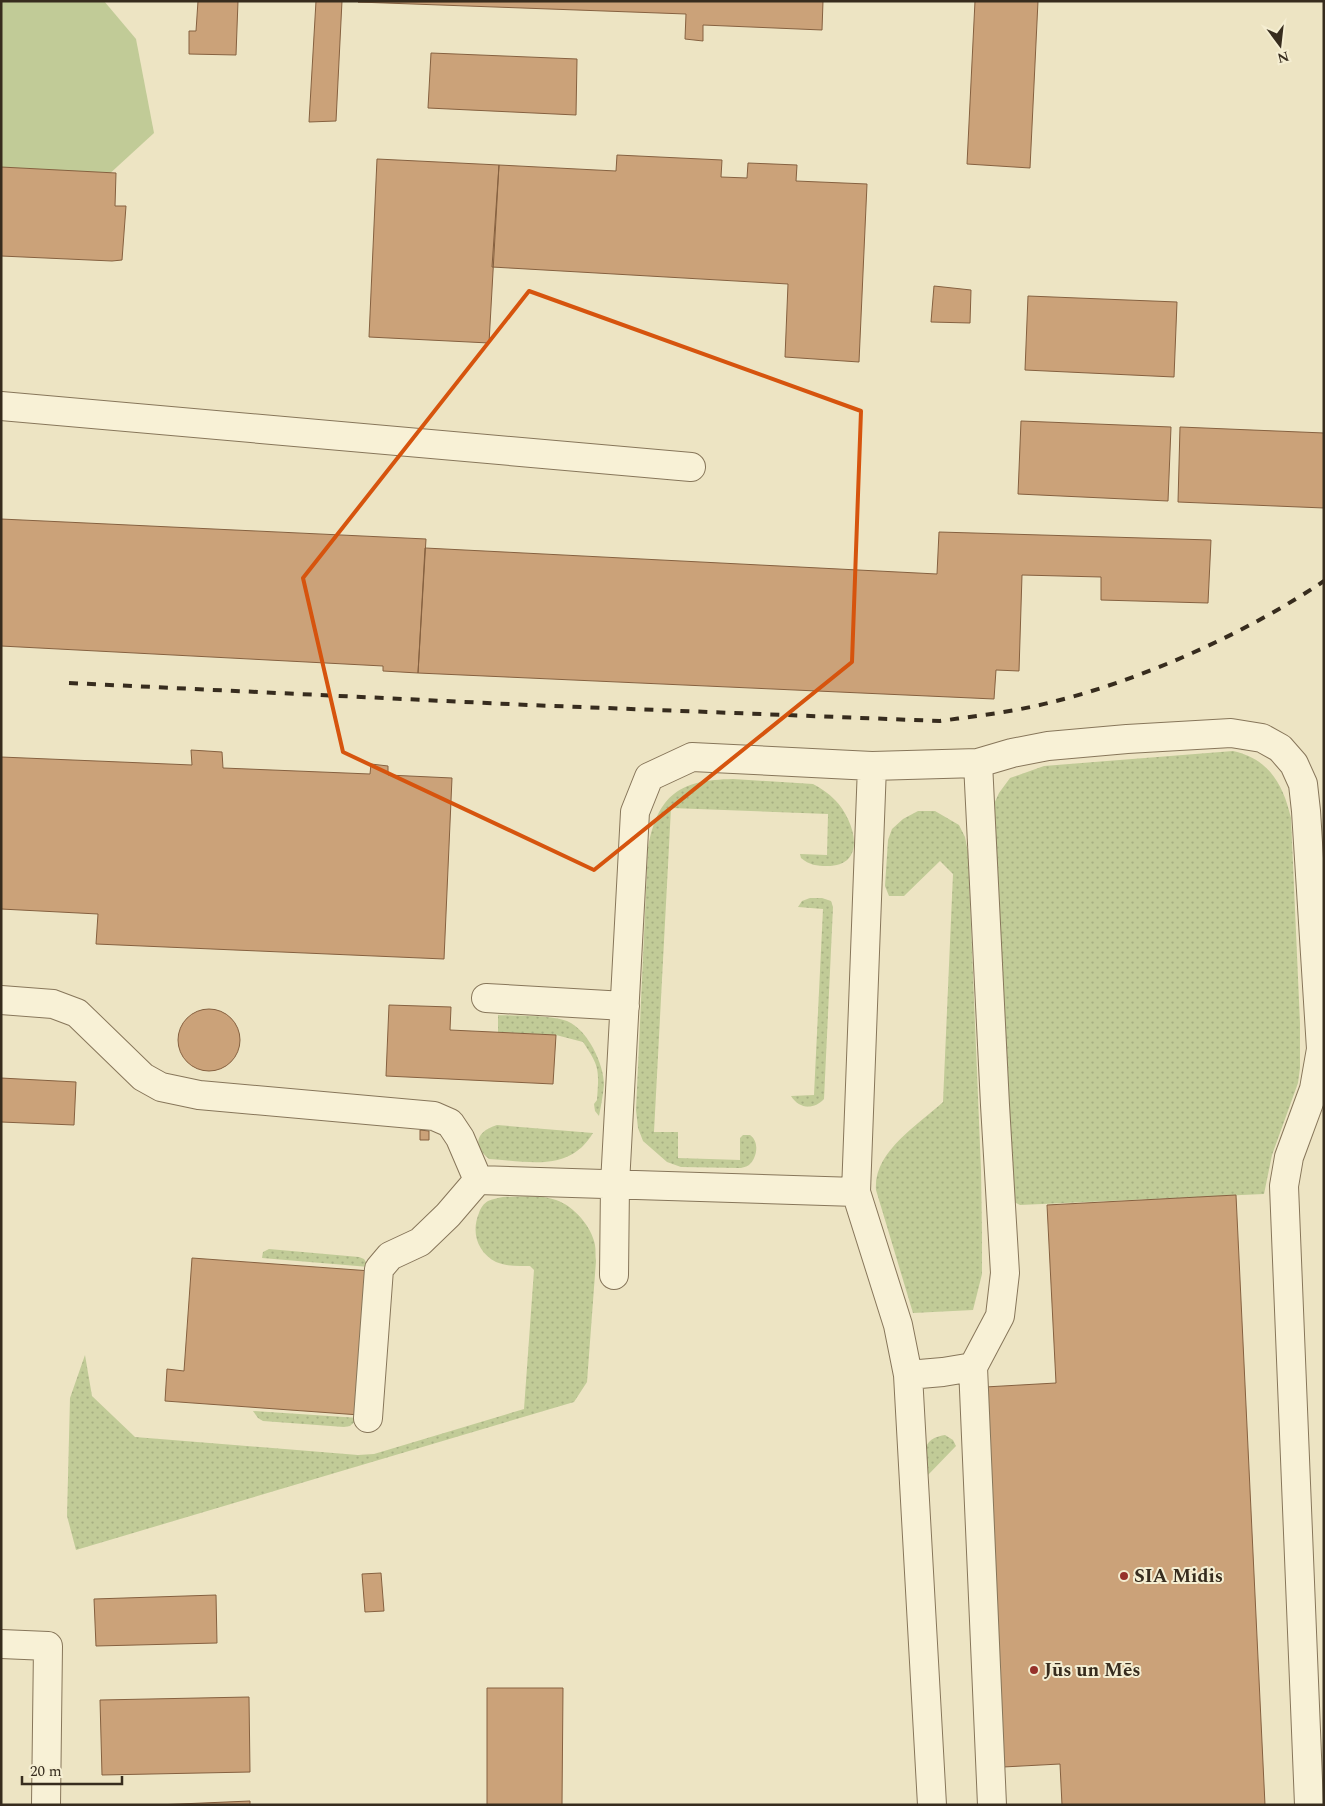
<svg xmlns="http://www.w3.org/2000/svg" width="1325" height="1806" font-family="Spectral,serif">
	<style>
		.grass { fill: url(#grass-dots) }
		.green { fill: #c1cb97 }
		.building { fill: #cba279; stroke: #866140 }
		.lines { fill: none; stroke-linecap: round; stroke-linejoin: round }
		.minor-casing { stroke: #87765a; stroke-width: 30 }
		.minor { stroke: #f8f1d6; stroke-width: 28 }
		.rail { stroke: #372c1e; stroke-width: 4; stroke-dasharray: 9 9; stroke-linecap: butt }
		.marked { fill: none; stroke: #d6540e; stroke-width: 4; stroke-linejoin: round }
		.poi-dot { fill: #96322b; stroke: #f5eed2; stroke-width: 2 }
		.labels { text-anchor: middle; dominant-baseline: central; stroke-width: 4; stroke-linejoin: round; paint-order: stroke }
		.poi-label { font-size: 19px; font-weight: bold; fill: #372c1e; stroke: #f5eed2; text-anchor: start }
	</style>
	<defs>
		<pattern id="grass-dots" width="8" height="8" patternUnits="userSpaceOnUse" patternTransform="scale(1.25)"><rect width="8" height="8" fill="#c1cb97"/><path d="M2 2h.1M6 6h.1" fill="none" stroke="#a6ae82" stroke-width="1.8" stroke-linecap="round"/></pattern>
	</defs>
	<rect width="100%" height="100%" fill="#ede4c3"/>
	<!-- grass -->
	<path class="grass" d="M1233,751C1269,759 1283,784 1291,818L1300,1023V1068L1298,1083L1272,1155L1264,1194L1020,1205L1014,1202L1010,1193L993,806L999,793L1010,778L1044,766Z
		M733,779L813,784C821,788 828,793 835,800C854,819 869,866 827,866C817,866 809,865 801,858L800,854L827,855L828,814L671,808L654,1132H678V1158L740,1160V1138L743,1135H750C759,1141 758,1157 749,1165C746,1167 743,1167 741,1168L681,1167L667,1162L643,1141L638,1128L636,1110L648,848C658,794 680,780 733,779Z
		M918,811H935L959,825L965,837L968,852L981,1170L982,1234V1274L973,1310L913,1313L876,1190C873,1152 918,1125 943,1102L953,874L940,861L904,896H889L885,886L888,840L892,829L903,819Z
		M810,898H822L831,901L833,907L824,1099C814,1110 799,1109 791,1096L814,1095L823,909L798,907L802,901Z
		M498,1015C516,1016 552,1015 567,1021C588,1030 604,1064 604,1085C603,1095 601,1106 599,1116L595,1111L594,1104L597,1100C599,1070 600,1067 583,1042L556,1035L498,1032Z
		M497,1125L593,1133C569,1173 529,1161 489,1159C471,1145 477,1131 497,1125Z
		M503,1197C520,1197 540,1194 556,1200C574,1206 592,1227 595,1245C596,1250 595,1256 596,1261L587,1382L574,1402L76,1550L67,1516L70,1398L85,1355L92,1396L135,1437L358,1455L374,1454L524,1409L534,1270L530,1266C518,1266 508,1267 496,1262C477,1252 471,1232 479,1213C480,1209 484,1203 488,1201C492,1199 498,1198 503,1197Z
		M269,1249L359,1257L364,1259L369,1267L262,1258L263,1252Z
		M253,1411L359,1418L350,1426L344,1427L263,1421L258,1418Z
		M945,1435L953,1440L956,1446L927,1476C925,1456 919,1439 945,1435Z"/>
	<!-- green -->
	<path class="green" d="M1,1H104L136,39L154,133L106,177L1,181Z"/>
	<!-- building -->
	<path class="building" d="M198,1H238L236,55L189,54V31H196Z
		M316,1H342L336,121L309,122Z
		M823,1L822,30L703,25V41L685,39L686,14L358,2Z
		M975,1H1038L1030,168L967,164Z
		M431,53L577,59L576,115L428,108Z
		M617,155L722,160L721,177L747,178L748,163L797,165L796,181L867,184L859,362L785,357L788,284L492,267L499,165L616,171Z
		M377,159L499,165L489,343L369,337Z
		M1,167L116,173L115,206H126L122,260L112,261L1,256Z
		M934,286L971,290L970,323L931,322Z
		M1028,296L1177,302L1174,377L1025,370Z
		M1021,421L1171,427L1168,501L1018,494Z
		M1180,427L1324,433V508L1178,502Z
		M1,519L426,539L418,673L383,671V666L1,646Z
		M939,532L1211,540L1208,603L1101,600V577L1022,575L1019,671L996,670L994,699L418,673L425,548L937,574Z
		M191,750L222,752L223,768L370,774L371,764L388,766V775L452,778L444,959L96,944L98,914L1,909V757L192,765Z
		M389,1005L451,1007L450,1030L556,1035L553,1084L386,1076Z
		M178 1040a31 31 0 1 1 62 0a31 31 0 1 1-62 0Z
		M1,1078L76,1082L74,1125L1,1122Z
		M420,1130L429,1131V1140H420Z
		M1236,1195L1265,1805H1062L1060,1764L1003,1767L985,1387L1056,1383L1047,1205Z
		M192,1258L371,1271L360,1415L165,1401L167,1369L184,1371Z
		M381,1573L384,1611L365,1612L362,1574Z
		M216,1595L217,1643L96,1646L94,1599Z
		M487,1688H563L562,1805H487Z
		M249,1697L250,1772L102,1775L100,1700Z
		M250,1801V1805H156Z"/>
	<g class="lines">
		<defs>
			<path id="minor" d="M1,406L691,467
				M486,998L625,1006
				M1,1000L53,1004L77,1013L143,1077L161,1087L199,1095L434,1116L450,1123L460,1138L478,1180
				M478,1180L856,1192
				M614,1275L615,1184L635,812L649,777L692,757L872,766
				M973,1367L992,1805
				M908,1375L943,1372L973,1367L1000,1316L1005,1273L995,1105L978,763
				M368,1418L379,1269L390,1256L420,1242L448,1215L478,1180
				M1,1644L48,1646L46,1805
				M932,1805L908,1375L898,1325L856,1192L872,766L978,763L1012,753L1048,746L1127,739L1231,733L1262,738L1280,748L1294,764L1303,784L1306,811L1321,1049L1314,1089L1289,1157L1284,1186L1309,1805"/>
		</defs>
		<!-- minor casing -->
		<use href="#minor" class="minor-casing"/>
		<!-- minor -->
		<use href="#minor" class="minor"/>
		<!-- rail -->
		<path class="rail" d="M69,683L529,705L940,721C976,716 1012,712 1048,703C1140,681 1245,634 1324,581"/>
	</g>
	<!-- marked area -->
	<path class="marked" d="M529,291L861,411L852,662L594,870L343,752L303,578Z"/>
	<!-- markers -->
	<g class="poi-dot">
		<circle cx="1124" cy="1576" r="5"/>
		<circle cx="1034" cy="1670" r="5"/>
	</g>
	<g class="labels">
		<!-- poi labels -->
		<g class="poi-label">
			<text x="1134" y="1576">SIA Midis</text>
			<text x="1044" y="1670">Jūs un Mēs</text>
		</g>
	</g>
	<!-- border -->
	<rect width="1325" height="1806" fill="none" stroke="#372c1e" stroke-width="5"/>
	<!-- north arrow -->
	<g transform="translate(1280 45) rotate(165)" stroke="#f5eed2" stroke-width="4" paint-order="stroke">
	<path d="M0-4L9 19L0 12L-9 19Z" fill="#372c1e"/>
	<text y="-8" font-size="14" font-weight="bold" text-anchor="middle" fill="#372c1e">N</text>
	</g>
	<!-- scale -->
	<path d="M22 1776v8h100v-8" fill="none" stroke="#372c1e" stroke-width="2.5"/>
	<text x="30" y="1776" font-size="15" fill="#372c1e" stroke="#f5eed2" stroke-width="4" paint-order="stroke">20 m</text>
</svg>
